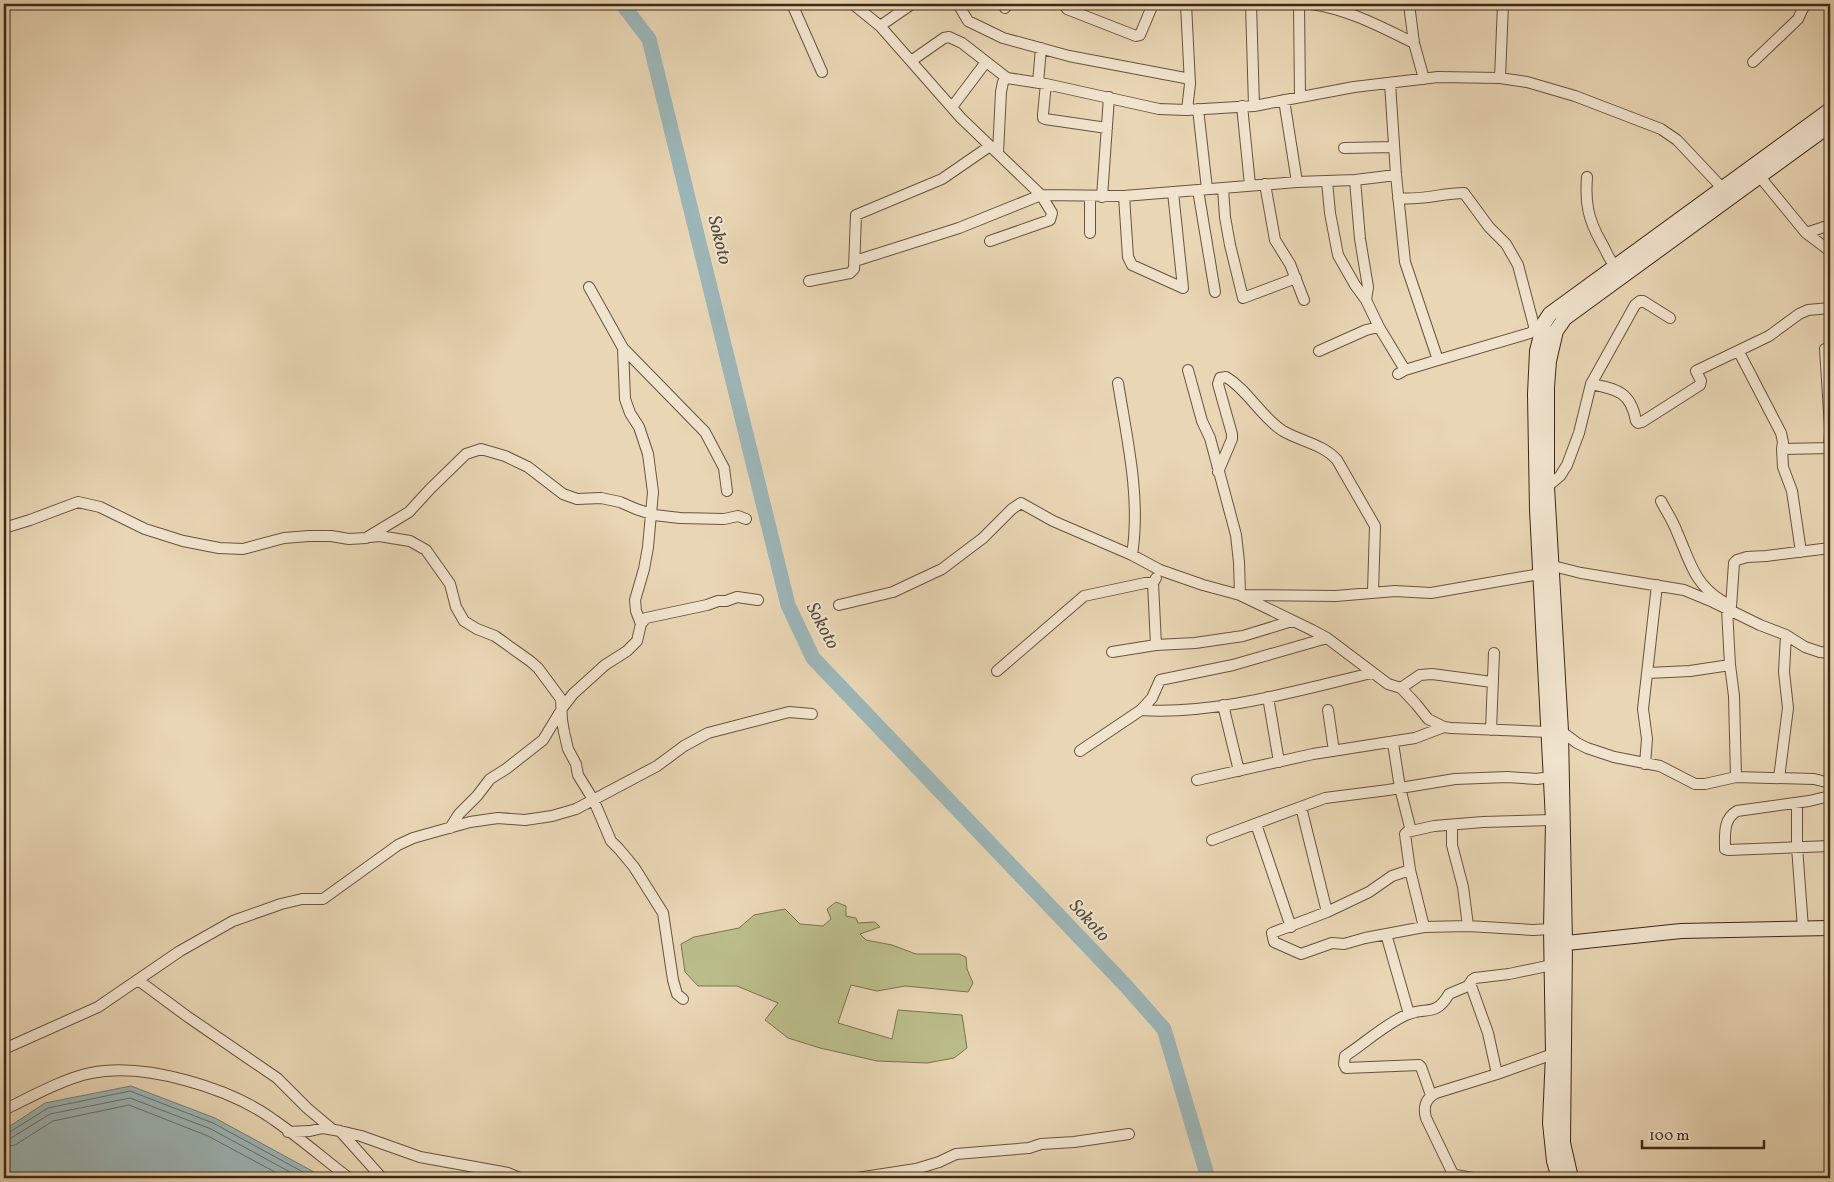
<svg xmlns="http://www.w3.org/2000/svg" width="1834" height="1182" font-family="Vollkorn,serif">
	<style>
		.green { fill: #babd8a; stroke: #7b7250 }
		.water { fill: #9cb6b8; stroke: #767d77 }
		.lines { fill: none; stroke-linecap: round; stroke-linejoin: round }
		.shore { stroke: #6c6f66; stroke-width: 1 }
		.river { stroke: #9cb6b8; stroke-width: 15 }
		.street-casing { stroke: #67543d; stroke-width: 12 }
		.secondary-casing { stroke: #3c2815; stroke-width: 16 }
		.street { stroke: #f1e4ce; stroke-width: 10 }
		.secondary { stroke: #f1e4ce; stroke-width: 14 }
		.labels { text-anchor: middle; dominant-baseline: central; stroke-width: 4; stroke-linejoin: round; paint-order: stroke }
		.water-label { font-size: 19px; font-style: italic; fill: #544c3e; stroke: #f1e4ce }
	</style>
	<rect width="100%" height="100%" fill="#e9d6b4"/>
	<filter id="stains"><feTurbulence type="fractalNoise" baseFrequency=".004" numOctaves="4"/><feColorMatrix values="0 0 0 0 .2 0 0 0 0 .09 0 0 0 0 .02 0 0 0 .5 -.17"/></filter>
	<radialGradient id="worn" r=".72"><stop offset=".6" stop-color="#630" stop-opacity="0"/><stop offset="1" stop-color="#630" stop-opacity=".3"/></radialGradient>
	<!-- green -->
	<path class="green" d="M836,902L846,906V916L856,918L858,923L875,922L880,927L860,934L866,940L892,945L916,954H959L966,957L967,969L973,983L968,992L905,986L877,991L851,985L838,1023L892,1039L898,1010L962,1015L967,1048L954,1058L927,1063L877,1061L820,1048L788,1038L765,1020L778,1003L737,986H698L685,972L681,944L694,937L739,928L754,915L785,909L800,924L823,926L831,919L827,909Z"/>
	<!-- water -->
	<path class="water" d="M131,1086L215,1118L325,1178H4V1130L45,1103Z"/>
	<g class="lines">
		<!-- shore -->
		<path class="shore" d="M4,1134L8,1133L48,1108L130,1091L213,1123L314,1178
			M4,1140L11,1138L50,1114L130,1098L211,1129L301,1178
			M4,1147L15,1145L53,1121L129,1105L208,1136L286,1178"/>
		<!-- river -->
		<path class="river" d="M622,4L649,39L788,605L813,658L1126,986L1164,1029L1208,1178"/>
		<defs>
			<path id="street" d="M792,4L822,72
				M853,4L880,26L961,118L1041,195L1052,213L1050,220L990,241
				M958,4L968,21L1003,38L1069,56L1185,78L1189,80
				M1064,4L1067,9L1136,36L1140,35L1153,4
				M1186,4L1190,84L1187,110
				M1251,4L1254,106
				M1299,4L1300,97
				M1311,4C1348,9 1381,27 1414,43
				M1409,4L1414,43L1424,79
				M1005,8L1007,4
				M880,26L912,4
				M911,61L944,38L949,37L962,43L1007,78L1046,84L1159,109L1187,110L1254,106L1354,87L1438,77L1500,78L1527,82L1575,96L1661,129L1677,140L1726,192
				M1753,62L1798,19L1805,4
				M1500,78L1503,4
				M1038,83L1041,48
				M1390,83L1396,175L1405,262L1438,360
				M1046,84L1043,114V118L1045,119L1107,128
				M1284,100L1297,182
				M1242,106L1250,185
				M952,107L986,62
				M1198,109L1207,189
				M1344,148L1394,147
				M998,153L1001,92L1003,82L1007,78
				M1756,172L1806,233L1830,251
				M1587,177C1585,203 1588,219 1601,242C1606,250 1608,258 1615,266
				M1355,180L1360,239L1368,287L1366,300
				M1327,181L1330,213L1338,255L1355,285L1366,300L1379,327L1405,370
				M1265,184L1275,240L1290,264L1304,300
				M1223,188L1225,217L1230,245L1243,298L1296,278
				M1198,190L1215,292
				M1173,192L1183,288
				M1124,196L1128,257L1132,265L1183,288
				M1102,197L1109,97
				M1090,233V197
				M1806,233L1830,225
				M855,261L959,228L1041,195L1124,196L1297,182L1355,180L1396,175
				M809,281L850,273L854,269L856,215L942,179L990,146
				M589,287L623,348L705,432L724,468L727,491
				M623,348L625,399L630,413L639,427L648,454L653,492L648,547L644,569L635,600L636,611L641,624
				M1825,349L1830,427
				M1319,351L1366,330L1379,327
				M1736,352L1740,354L1781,433L1783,442L1782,449L1783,467L1792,491L1801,552
				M1188,370L1202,421L1210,438L1236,535L1239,562L1240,595
				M1398,374L1405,370L1438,360L1530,333L1534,330V326L1518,265L1506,244L1489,227L1464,193C1442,193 1421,201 1398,198
				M1118,383C1127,439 1141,498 1132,555
				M1591,384C1617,389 1631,392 1636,421L1638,423L1642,422L1700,385L1701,381L1696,371L1769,336L1799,314L1808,310L1830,308
				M1829,448L1830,434
				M1782,449L1830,448
				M1218,472L1232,439V434L1218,384L1220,378L1226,377C1248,390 1261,417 1283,431C1300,441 1323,444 1337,460L1375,526L1373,592
				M1547,487L1560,476L1567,465L1579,433L1591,384L1635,305L1640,301H1643L1670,318
				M1661,501C1666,511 1673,521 1677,532C1690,561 1694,585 1724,602
				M4,528L30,520L78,502L100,507L145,529L183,541L219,548L243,549L284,538L309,536H331L349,539L366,538L409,512L430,489L466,454L481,449L505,456L528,467L563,494L577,499L601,498L620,502L636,509L654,515L680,518L724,519L738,516L746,519
				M370,537L379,536L410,541L426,550L450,584L456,607L464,621L477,629L495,636L530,661L538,668L561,699L562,720L564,732L568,749L576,764L578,775L594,801L611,841L619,849L634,867L663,913L673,980L677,994L683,999
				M1553,566L1581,573L1684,590L1713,602L1760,625L1786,635L1805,647L1820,652L1830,653
				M1243,595L1336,596L1395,591L1431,593L1540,574
				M839,605L893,592L942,569L983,538L1012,509L1021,503L1053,521L1132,555L1160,570L1203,585L1240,595L1312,630L1327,638L1388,684L1401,688L1416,704L1428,719L1444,727L1451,728L1549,732
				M1156,645L1153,583L1156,578
				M1112,652L1156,645L1195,643L1243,636L1292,621
				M997,671L1084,596L1145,583H1153
				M1648,673L1690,671L1730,665
				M1401,688L1420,675L1432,674L1492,682
				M1268,697L1279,762
				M1223,705L1239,771
				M1141,710C1216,715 1299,690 1372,673
				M1328,710L1334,751
				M1491,730L1494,653
				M1561,731L1577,743L1587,748L1614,757L1660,766L1695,784H1705L1736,777L1814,779L1830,783
				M1393,743L1400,788L1411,831
				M1080,751L1141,710L1152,698L1160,680L1233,665L1327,638
				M1645,764L1647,739L1643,709L1657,585
				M1736,777L1734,696L1730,665L1727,609L1731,607L1734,563L1737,560L1747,557L1766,556L1830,548
				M1779,778L1788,708L1784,672L1786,635
				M1197,780L1313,754L1415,738L1444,727
				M1830,796L1809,801L1737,811C1723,819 1725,834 1725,849L1728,850L1830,846
				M1797,803V847L1803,928
				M1301,807L1327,912
				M1256,824L1291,927
				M1452,825V845L1463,887L1468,926
				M450,828L459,814L477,796L490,779L506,769L543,740L563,707L573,694L605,665L627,651L637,641L641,624L646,618L707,605L718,601H726L737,597L758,600
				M1212,840L1325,798L1388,790L1455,779L1507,777L1537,779L1550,777
				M1410,870L1392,876L1369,892L1327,912L1272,933L1274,942L1301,954L1332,943L1344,944L1365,938L1424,927L1468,926L1533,930L1551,929
				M1424,927L1410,870L1405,834L1407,832L1434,826L1483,822L1553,820
				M1386,934L1409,1014
				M138,980L188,1017L277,1078L307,1108L332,1129
				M1470,983L1488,1033L1497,1074
				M4,1049L98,1007L180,951L233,921L281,904L302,899H323L398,845L413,838L470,822L498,818L525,820L552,816L576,809L657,766L684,746L708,733L789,712L812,714
				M1431,1095L1421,1067L1419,1065L1346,1068L1344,1064L1345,1056C1365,1043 1384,1025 1406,1015C1426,1006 1435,1018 1449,994L1468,986L1472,980L1475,978L1509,974L1552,965
				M4,1110C28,1098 65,1078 91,1073C145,1062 230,1088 274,1120C300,1138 324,1159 349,1178
				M340,1131L382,1178
				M288,1132L310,1131L323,1128L340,1131L361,1136L420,1157L508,1173L520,1178
				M857,1178L916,1169L939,1162L956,1154L1029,1148L1041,1144L1074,1142L1129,1134
				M1473,1178L1455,1175L1452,1172L1426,1118C1423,1107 1425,1099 1436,1093L1497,1074L1553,1054"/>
			<path id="secondary" d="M1557,944L1681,931L1830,928
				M1559,1178L1554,1161L1550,1123L1553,1054L1551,929L1553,820L1537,510L1535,394L1537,351L1544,323L1550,314L1830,110
				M1571,1178L1563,1143L1565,944L1561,731L1547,487V387L1549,361L1556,331L1565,318L1830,125"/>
		</defs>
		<!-- street casing -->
		<use href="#street" class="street-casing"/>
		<!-- secondary casing -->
		<use href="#secondary" class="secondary-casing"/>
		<!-- street -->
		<use href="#street" class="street"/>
		<!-- secondary -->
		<use href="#secondary" class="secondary"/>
	</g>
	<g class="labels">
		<!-- water labels -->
		<g class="water-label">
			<text transform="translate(719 240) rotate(76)">Sokoto</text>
			<text transform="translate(822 626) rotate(62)">Sokoto</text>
			<text transform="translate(1089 921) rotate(47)">Sokoto</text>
		</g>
	</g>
	<!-- margin -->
	<rect width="1834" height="1182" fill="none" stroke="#e9d6b4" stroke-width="20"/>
	<rect x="5" y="5" width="1824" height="1172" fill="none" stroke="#3c2815" stroke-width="2.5"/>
	<rect x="10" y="10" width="1814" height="1162" fill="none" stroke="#3c2815"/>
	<!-- scale -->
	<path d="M1642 1140v8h122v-8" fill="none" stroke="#3c2815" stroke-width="2.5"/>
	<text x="1649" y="1140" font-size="15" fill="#3c2815" stroke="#f1e4ce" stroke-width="4" paint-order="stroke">100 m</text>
	<rect width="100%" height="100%" filter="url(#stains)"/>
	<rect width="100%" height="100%" fill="url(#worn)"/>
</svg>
